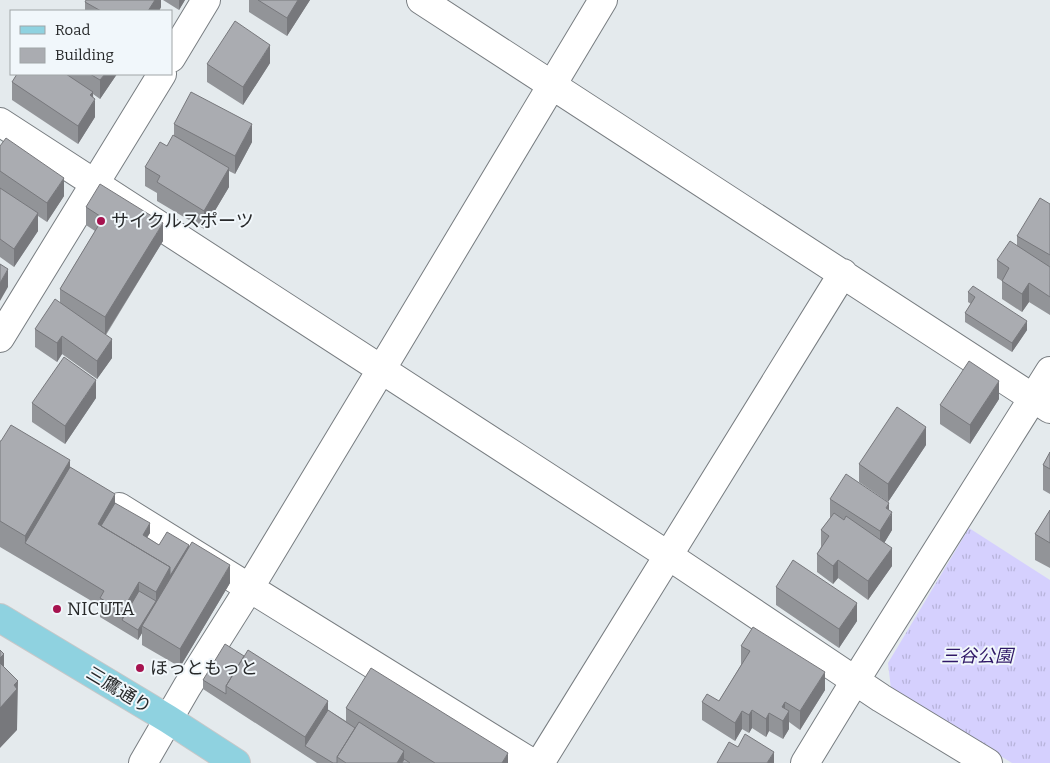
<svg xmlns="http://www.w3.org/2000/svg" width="1050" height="763" font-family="Bitter,'Noto Sans JP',serif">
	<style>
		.grass { fill: url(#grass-tufts) }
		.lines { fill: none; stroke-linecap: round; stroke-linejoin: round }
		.minor-casing { stroke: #787d81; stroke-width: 30 }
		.major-casing { stroke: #c7c7c8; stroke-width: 30 }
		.minor { stroke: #fff; stroke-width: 28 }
		.major { stroke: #8fd2e0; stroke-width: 28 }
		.wall { fill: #929498 }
		.shaded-wall { fill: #77787c }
		.building { fill: #aaacb1; stroke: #77787c }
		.poi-dot { fill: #a6134f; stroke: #f1f7fb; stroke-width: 2 }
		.labels { text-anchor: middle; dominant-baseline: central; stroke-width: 4; stroke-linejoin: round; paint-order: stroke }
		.poi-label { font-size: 18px; fill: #27292a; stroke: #f1f7fb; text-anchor: start }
		.park-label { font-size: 18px; font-style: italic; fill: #2f1867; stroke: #f1f7fb }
		.street-label { font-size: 18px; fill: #27292a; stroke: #f1f7fb }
	</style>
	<defs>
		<pattern id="grass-tufts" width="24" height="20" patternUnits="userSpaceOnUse" patternTransform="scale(1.25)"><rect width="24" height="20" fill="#d5d0fe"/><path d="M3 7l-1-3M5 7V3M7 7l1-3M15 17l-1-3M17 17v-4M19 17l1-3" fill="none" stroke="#b7b3da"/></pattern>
	</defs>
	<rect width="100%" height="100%" fill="#e4eaed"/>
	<!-- grass -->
	<path class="grass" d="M969,528L1050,580V763H1012L891,689L888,663Z"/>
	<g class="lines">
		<defs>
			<path id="minor" d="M421,0L1050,409
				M171,58L206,0
				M0,122L669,556L881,698L988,763
				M0,338L162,74
				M119,507L532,763
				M143,763L187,687L250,587L381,370L603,0
				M540,763L843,273
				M805,763L855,681L1050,371"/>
			<path id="major" d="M0,618L168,719L236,763"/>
		</defs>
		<!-- minor casing -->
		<use href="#minor" class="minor-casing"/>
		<!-- major casing -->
		<use href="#major" class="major-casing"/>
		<!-- minor -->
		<use href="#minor" class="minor"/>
		<!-- major -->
		<use href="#major" class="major"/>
	</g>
	<!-- wall -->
	<path class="wall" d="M161,0V7L159,11H85V2Z
		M163,0H185L179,10Z
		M249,0H310L287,36L249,12Z
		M270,63L243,105L207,82V64Z
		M17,74H117L100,99L93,94L95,117L78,144L12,100V82Z
		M174,124L252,142L235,174L229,171V187L204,229L157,201V193L145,186V167L167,146L174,135Z
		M0,146L64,196L47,222L38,216V231L14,267L0,257Z
		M1050,204V315L1029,302L1022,312L1002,299V281L997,278V260L1017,246V236Z
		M86,207L163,241L106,335L112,358L97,379L62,354L57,362L35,347V329L60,303V289L95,231L86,225Z
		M968,292L1027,330L1012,352L965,322V313L971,304L968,302Z
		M96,398L65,444L32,422V403Z
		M999,399L970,444L940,424V405Z
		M0,441L70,467L115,503L150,533L147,537L159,545L189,547L230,583L180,667L142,645V633L138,640L100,617V606L0,547Z
		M926,445L888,502L859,482V464Z
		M1050,452V494L1043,490V465Z
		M830,499L889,510L892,530L884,543L892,566L868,600L838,578L833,584L817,572V554L821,547V530L831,517H830Z
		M1050,510V568L1035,560V534Z
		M776,587L857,621L839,648L776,605Z
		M741,646L825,690L800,730L789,722V729L783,739L769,731L766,737L752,728L749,733L742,729L735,741L702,720V702L719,701L741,665Z
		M203,680L328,710L346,721V708L508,763H317L203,689Z"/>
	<!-- shaded-wall -->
	<path class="shaded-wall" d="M155,0H161V7L159,11H148Z
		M179,0H185L179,10Z
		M298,0H310L287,36V18Z
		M270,45V63L243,105V87Z
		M105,74H117L100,99V80Z
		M93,92V103L95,99V117L78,144V126L90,95Z
		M252,124V142L235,174V156Z
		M229,168V187L204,229V211Z
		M64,178V196L47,222V203Z
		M38,213V231L14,267V249Z
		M163,223V241L105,335V317Z
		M8,269V287L0,301V283Z
		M1029,283V302L1022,312V294Z
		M1027,321V330L1012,352V343Z
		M62,336V354L57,362V343Z
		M112,339V358L97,379V361Z
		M96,380V398L65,444V426Z
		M999,381V399L970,444V425Z
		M926,427V445L888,502V484Z
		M70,460V485L25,543V536Z
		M115,494V512L102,535L98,524Z
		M889,503V518L892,512V530L880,550V531L886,508Z
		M150,523V533L143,544V535Z
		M189,545V555L142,626V633L138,640V630L156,601V592L170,567Z
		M892,548V566L868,600V581Z
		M838,560V578L833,584V566Z
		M230,565V583L180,667V649Z
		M139,582V600L122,620V611Z
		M857,603V621L839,648V629Z
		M4,654V694L0,699V658Z
		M825,672V690L800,730V711Z
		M18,681L17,730L0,748V708L14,685Z
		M328,701V719L305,746V737Z
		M785,702V717L789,711V729L783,739L782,707Z
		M752,710V728L749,733V715Z
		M742,711V729L735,741V723Z
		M769,713V731L766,737V719Z
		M404,751V763H397Z
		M774,752V763H767Z
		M508,753V763H502Z"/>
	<!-- building -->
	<path class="building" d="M86,0H155L148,11H101L85,2Z
		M258,0H298L287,18Z
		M235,21L270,45L243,87L207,64Z
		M17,74H66L93,92L90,95L95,99L78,126L12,82Z
		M90,74H105L100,80Z
		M191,92L252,124L235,156L174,124Z
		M173,135L229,168L204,211L157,182L160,176L145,167L160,142L167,146Z
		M6,138L64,178L47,203L0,171V146Z
		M100,184L163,223L105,317L60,289L103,218L86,207Z
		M0,188L38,213L14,249L0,239Z
		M1040,198L1050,204V255L1017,236Z
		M1010,241L1050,267V297L1029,283L1022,294L1002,281L1009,268L997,260Z
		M0,264L8,269L0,283Z
		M973,286L1027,321L1012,343L965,313L975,297L968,292Z
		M55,299L112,339L97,361L62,336L57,343L35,329Z
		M64,357L96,380L65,426L32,403Z
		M969,361L999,381L970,425L940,405Z
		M897,407L926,427L888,484L859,464Z
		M11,425L70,460L25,536L0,521V441H1Z
		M1050,452V469L1043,465Z
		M70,467L115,494L98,524L170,567L156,592L139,582L122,611L100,598L104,591L25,543Z
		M846,474L889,503L886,508L892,512L880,531L830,499Z
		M115,503L150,523L143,535L159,545L167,532L189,545L170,576V567L101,526Z
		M1050,510V543L1035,534Z
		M834,513L844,520L846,516L892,548L868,581L838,560L833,566L817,554L829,536L821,530Z
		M192,542L230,565L180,649L142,626Z
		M793,560L857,603L839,629L776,587Z
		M139,591L156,601L138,630L122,620Z
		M753,627L825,672L800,711L785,702L782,707L789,711L783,721L769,713L766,719L752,710L749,715L742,711L735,723L702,702L707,694L719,701L750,651L741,646Z
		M225,644L244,656L226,686V694L203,680Z
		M0,650L4,654L0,658Z
		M248,650L328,701L305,737L226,686Z
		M0,663L18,681L14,685L17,689L0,708Z
		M371,668L508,753L502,763H435L346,708Z
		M328,710L355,728L337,757V763H333L305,746Z
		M359,722L404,751L397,763H346L337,757Z
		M745,734L774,752L767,763H717L729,742L738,747Z
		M404,759L410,763H402Z"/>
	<!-- markers -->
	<g class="poi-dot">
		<circle cx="101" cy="221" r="5"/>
		<circle cx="57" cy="609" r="5"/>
		<circle cx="140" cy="668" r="5"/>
	</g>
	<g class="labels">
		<!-- poi labels -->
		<g class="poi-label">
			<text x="111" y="221">サイクルスポーツ</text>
			<text x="67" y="609">NICUTA</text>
			<text x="150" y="668">ほっともっと</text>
		</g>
		<!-- park labels -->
		<g class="park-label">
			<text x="977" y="656">三谷公園</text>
		</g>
		<!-- street labels -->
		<g class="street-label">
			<text transform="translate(119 690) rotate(31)">三鷹通り</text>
		</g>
	</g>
	<!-- legend -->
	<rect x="10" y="10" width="162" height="65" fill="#f1f7fb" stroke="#a0a5a7"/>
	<rect x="20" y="26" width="25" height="8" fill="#8fd2e0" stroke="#a0a5a7"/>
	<text x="55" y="35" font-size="15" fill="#27292a">Road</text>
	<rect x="20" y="48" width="25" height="15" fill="#aaacb1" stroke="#a0a5a7"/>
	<text x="55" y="60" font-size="15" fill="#27292a">Building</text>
</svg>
